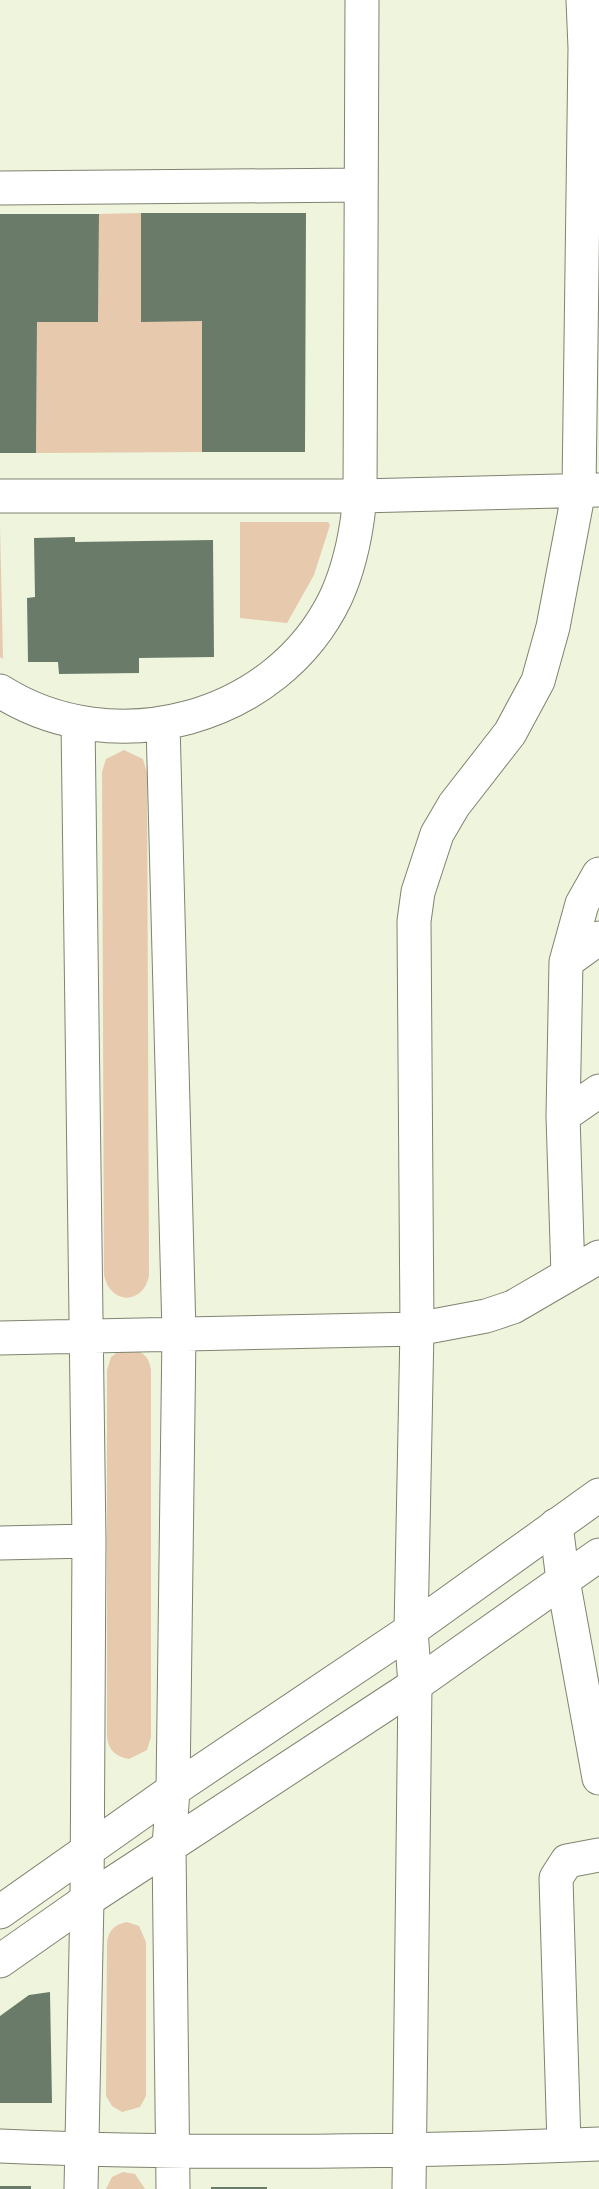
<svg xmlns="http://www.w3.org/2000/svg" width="599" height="2189" font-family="'Golos Text',sans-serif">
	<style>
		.green { fill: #e7c9ae }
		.building { fill: #6b7b6a }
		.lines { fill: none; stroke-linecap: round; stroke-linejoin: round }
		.minor-casing { stroke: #7f836f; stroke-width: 35 }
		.tertiary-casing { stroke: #7f836f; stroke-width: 35 }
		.minor { stroke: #fff; stroke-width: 33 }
		.tertiary { stroke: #fff; stroke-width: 33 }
	</style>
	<rect width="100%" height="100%" fill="#eff4dd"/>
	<!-- green -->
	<path class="green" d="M141,213V321H202V452L36,453L37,322H98L99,214Z
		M240,522H328L330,525L314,575L287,623L240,618Z
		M0,525L3,659L0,657Z
		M124,750L143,759L147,773L149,1276C143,1305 110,1305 104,1275L102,772L106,759Z
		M122,1349C138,1349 149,1353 151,1370V1737L147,1750L129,1759C116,1757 108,1750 107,1736V1370L111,1357Z
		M127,1922L139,1926L146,1942V2096L140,2107L122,2112L112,2106L106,2096L107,1943C108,1931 115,1924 127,1922Z
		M123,2172L135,2174L145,2189H106L112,2177Z"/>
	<!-- building -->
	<path class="building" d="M141,213H306L305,452H202V321L141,322Z
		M0,214H99L98,322H37L36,453H0Z
		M75,537V542L213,540L214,657L139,658V673L59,674L58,662H28L27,598L35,597L34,538Z
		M50,1992L52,2103H0V2016L29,1995Z
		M0,2186H31V2189H0Z
		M211,2187H267V2189H211Z"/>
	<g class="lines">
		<defs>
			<path id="minor" d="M0,188L361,185
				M0,496H360L599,490
				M0,691C113,763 277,721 336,597C351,564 357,531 360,496L362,0
				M78,722L89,1541L87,1900L81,2189
				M163,724L179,1333L173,1790L169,1846L173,2189
				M566,962L582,904L599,874
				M563,1116L599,1091
				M568,1275L563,1116L566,962L599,938
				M0,1338L417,1329L486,1316L513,1307L599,1257
				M556,1525L563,1580L599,1778
				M0,1543L89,1541
				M564,2145L556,1878L567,1861L599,1855
				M0,2146C200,2155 399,2152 599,2144
				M409,2189L415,1685L411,1630L417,1329L414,921L418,892L437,834L454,805L510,733L538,681L553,627L579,490L585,48L583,0"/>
			<path id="tertiary" d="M0,1912L173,1790L411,1630L599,1495
				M0,1961L87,1900L415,1685L599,1555"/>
		</defs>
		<!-- minor casing -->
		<use href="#minor" class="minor-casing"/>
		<!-- tertiary casing -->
		<use href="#tertiary" class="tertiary-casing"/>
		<!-- minor -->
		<use href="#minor" class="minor"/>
		<!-- tertiary -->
		<use href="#tertiary" class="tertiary"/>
	</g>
</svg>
